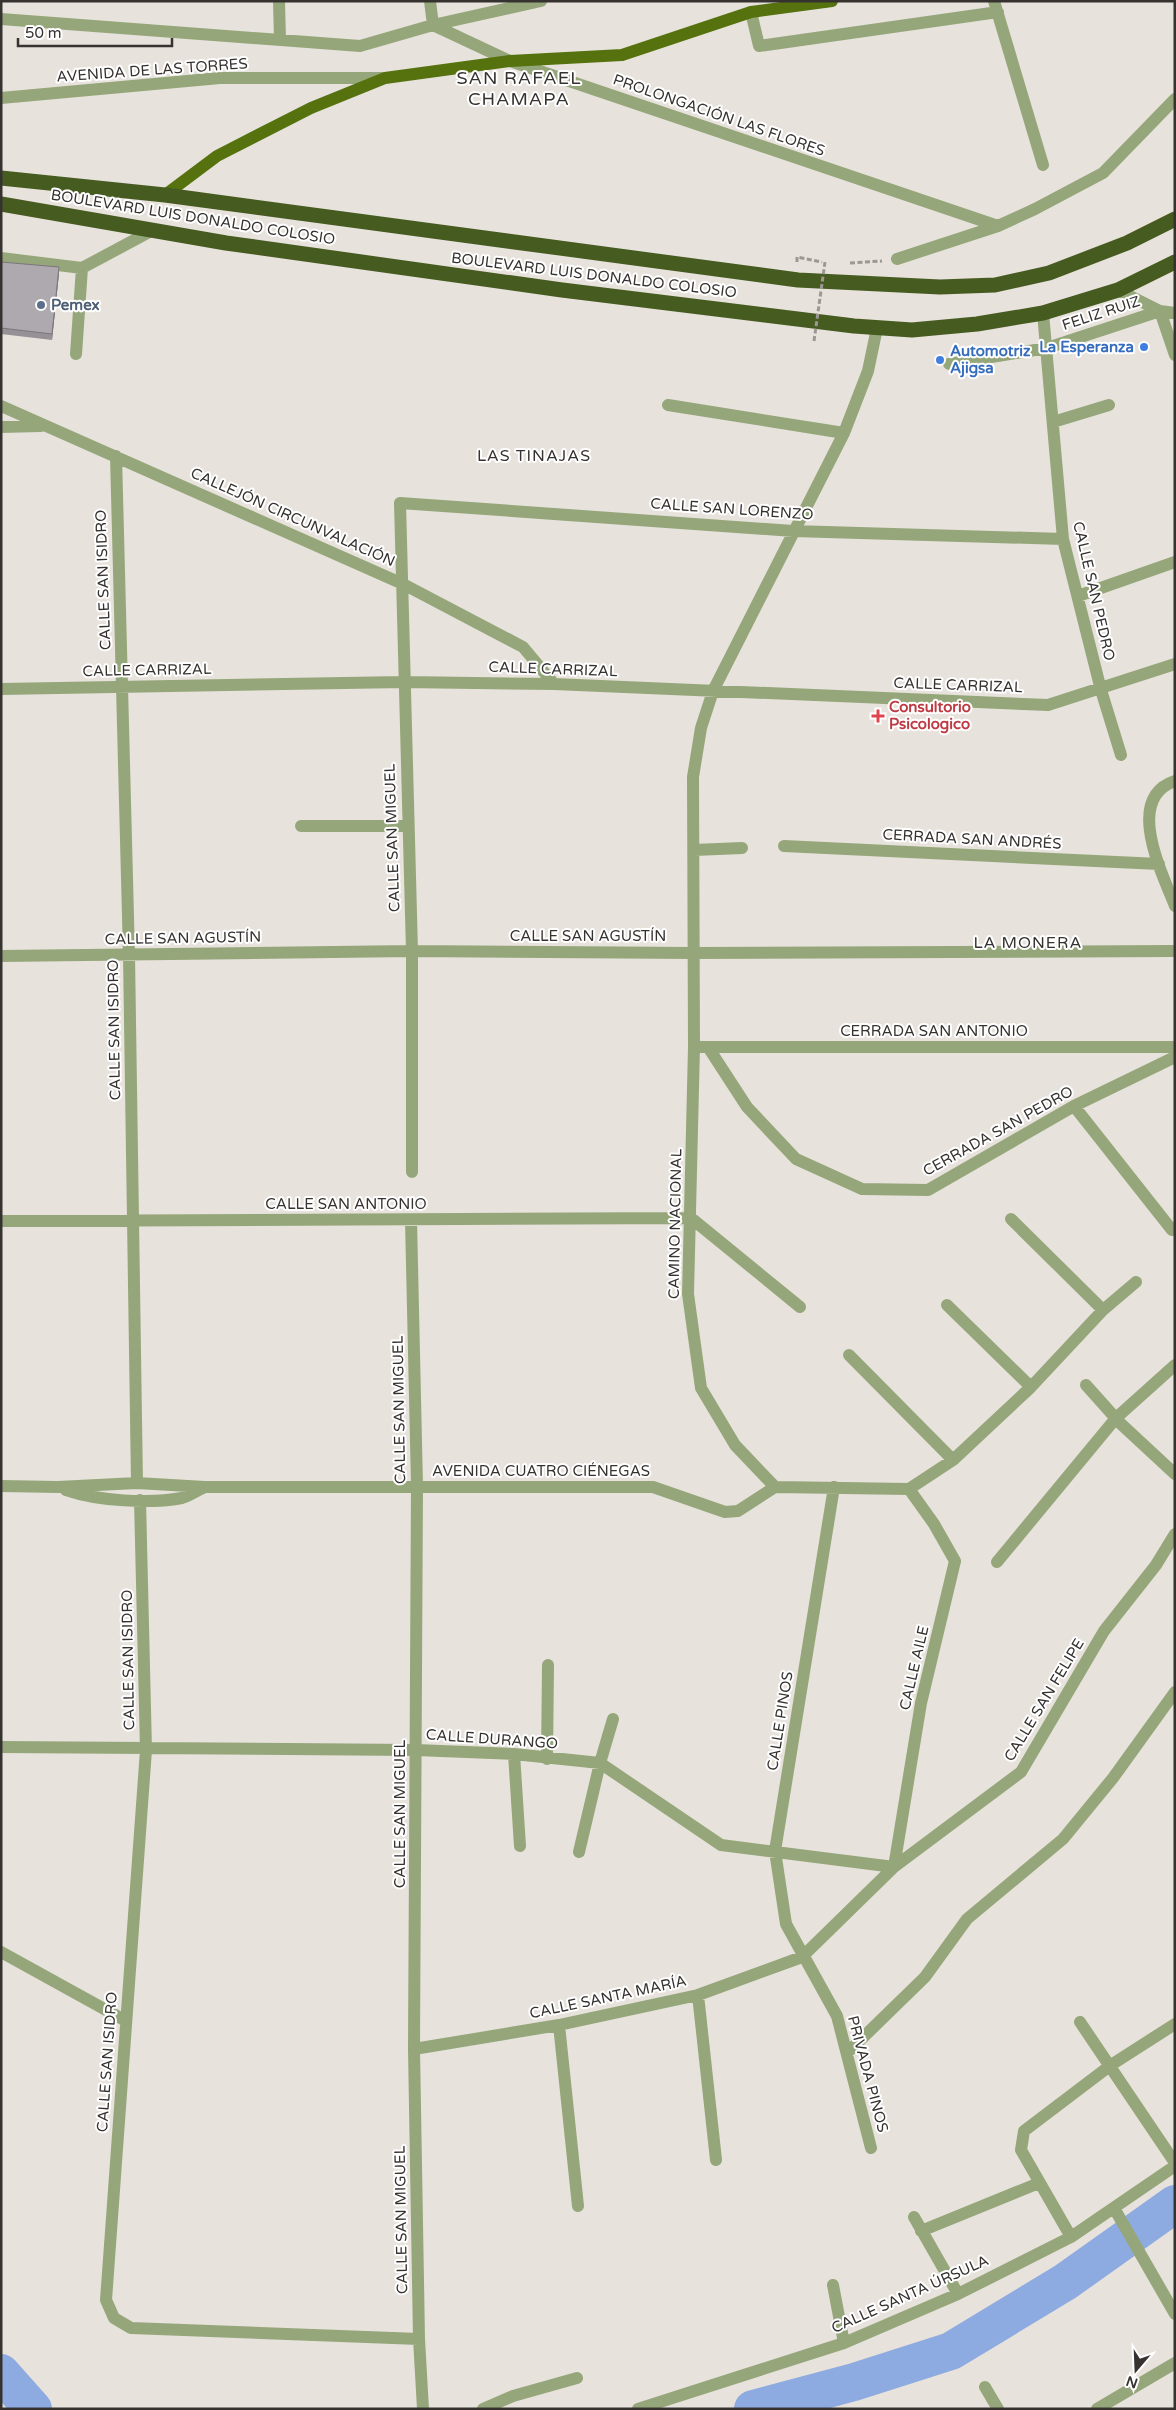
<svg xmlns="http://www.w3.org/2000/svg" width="1176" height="2410" font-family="'Varela Round',sans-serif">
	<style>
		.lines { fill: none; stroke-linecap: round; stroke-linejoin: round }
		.river { stroke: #8dabe1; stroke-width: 38 }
		.path { stroke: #9d9894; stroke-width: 3; stroke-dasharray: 5 2.5; stroke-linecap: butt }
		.minor { stroke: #95a77a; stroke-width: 12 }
		.major { stroke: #55720e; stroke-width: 12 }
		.highway { stroke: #465b20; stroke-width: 15 }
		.path-bridge { stroke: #9d9894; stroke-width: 3; stroke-dasharray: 5 2.5; stroke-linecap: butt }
		.wall { fill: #969196 }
		.shaded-wall { fill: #7a767a }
		.building { fill: #aea9af; stroke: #7a767a }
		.service-dot { fill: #5c6f8a; stroke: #fff; stroke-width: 2 }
		.shop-dot { fill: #3f7fe0; stroke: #fff; stroke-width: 2 }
		.health-dot { fill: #e0444e; stroke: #fff; stroke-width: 2 }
		.labels { text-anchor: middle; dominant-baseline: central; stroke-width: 4; stroke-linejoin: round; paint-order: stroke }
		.street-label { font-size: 15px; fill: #353230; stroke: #fff }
		.service-label { font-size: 15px; font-weight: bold; fill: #4e5e75; stroke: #fff; text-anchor: start }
		.shop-label { font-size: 15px; font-weight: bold; fill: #366cbe; stroke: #fff; text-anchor: end }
		.health-label { font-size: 15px; font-weight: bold; fill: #be3a42; stroke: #fff; text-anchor: start }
		.neighbourhood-label { font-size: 16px; letter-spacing: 1px; fill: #353230; stroke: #fff }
		.quarter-label { font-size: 18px; letter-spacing: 1px; fill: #353230; stroke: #fff }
	</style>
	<rect width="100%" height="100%" fill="#e8e2dc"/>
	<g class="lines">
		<!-- river -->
		<path class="river" d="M1,2373L33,2409
			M753,2409L854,2382L951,2351L1065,2282L1175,2204"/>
		<!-- path -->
		<path class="path" d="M797,262V257L822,262
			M850,263L882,261"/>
		<!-- minor -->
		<path class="minor" d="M279,1L280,40
			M430,1L433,25
			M994,1L1043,165
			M751,12L759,46L998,12
			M1,19L360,46L433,25L541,1
			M433,25L510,61L998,226L1035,209L1103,173L1175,99
			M1,98L220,78H385
			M1,258L82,268L153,230
			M897,259L998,226
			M1118,290L1160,311L1175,355
			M1043,313L1063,539L1101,690L1121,755
			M877,328L868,371L844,433L713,691L701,728L693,777L694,1047L688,1294L701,1388L735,1445L775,1487L909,1489L953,1460L1031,1387L1103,1310L1136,1282
			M76,354L82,268
			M949,364L1047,348L1160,311L1175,313
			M668,405L844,433
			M1,406L403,584L523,647L554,684
			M1053,422L1109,405
			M1,427L41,426
			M116,456L129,955L137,1483
			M1078,596L1175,562
			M1,689L404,682L554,684L1048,705L1175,664
			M1175,781C1124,798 1162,873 1175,906
			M301,826H408
			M784,846L1159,864
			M694,850L742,848
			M1,956L412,951L692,953L1175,951
			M701,1047H1175
			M708,1047L747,1107L796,1159L862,1189L928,1190L1074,1106L1175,1057
			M1074,1106L1172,1230
			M412,1172V951L400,503L793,531L1063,539
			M1011,1219L1103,1310
			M411,1220L417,1486L414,2049L419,2339L423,2409
			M1,1221L691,1218L800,1307
			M947,1305L1031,1387
			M849,1355L953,1460
			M1086,1385L1120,1423L1175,1474
			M1,1486L58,1487L137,1483L205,1487H653L725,1512L738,1511L775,1487
			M834,1487L775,1851L786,1924L837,2016L871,2148
			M66,1490C98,1501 149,1504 182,1498C189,1496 196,1491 203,1488
			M140,1500L146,1750L106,2300L114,2318L131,2328L419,2339
			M997,1562L1116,1418L1175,1365
			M1,1747L416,1750L514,1754L600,1763L721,1845L894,1867
			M514,1754L520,1846
			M547,1759L548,1665
			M579,1852L600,1763L613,1719
			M894,1867L921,1703L955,1561L934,1524L909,1489
			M1,1952L126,2021
			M698,1995L716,2160
			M1080,2022L1175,2163
			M559,2025L578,2206
			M414,2049L559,2025L698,1995L802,1957L894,1867L1021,1772L1104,1631L1156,1565L1175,1534
			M848,2052L925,1977L967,1919L1063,1839L1113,1778L1175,1692
			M1114,2208L1175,2314
			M914,2217L958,2294
			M921,2231L1039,2183
			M1071,2237L1021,2150L1024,2131L1111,2065L1175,2024
			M833,2285L844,2343
			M985,2387L998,2409
			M483,2409L513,2396L577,2378
			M638,2409L844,2343L958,2294L1071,2237L1175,2166
			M1097,2409L1175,2363"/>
		<!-- major -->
		<path class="major" d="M165,195L217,156L311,108L385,78L510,61L622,55L751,12L832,1"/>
		<!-- highway -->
		<path class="highway" d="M1,178L165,195L798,280L940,287L995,285L1049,273L1127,243L1175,219
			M1,204L226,243L562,290L854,326L912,330L977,324L1043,313L1118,290L1175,262"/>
		<!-- path-bridge -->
		<path class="path-bridge" d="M814,341L825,262"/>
	</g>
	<!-- wall -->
	<path class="wall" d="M1,262L59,273L52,340L1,334Z"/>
	<!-- shaded-wall -->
	<path class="shaded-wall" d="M59,267V273L52,340V334Z"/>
	<!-- building -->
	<path class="building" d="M1,262L59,267L52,334L1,328Z"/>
	<!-- markers -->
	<circle class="service-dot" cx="41" cy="305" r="5"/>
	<g class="shop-dot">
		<circle cx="1144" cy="347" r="5"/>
		<circle cx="940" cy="360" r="5"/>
	</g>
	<path class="health-dot" d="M875.5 708.5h5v5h5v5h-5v5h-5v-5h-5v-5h5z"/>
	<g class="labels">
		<!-- street labels -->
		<g class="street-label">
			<text transform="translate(152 70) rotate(-4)">AVENIDA DE LAS TORRES</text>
			<text transform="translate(719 115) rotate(19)">PROLONGACIÓN LAS FLORES</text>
			<text transform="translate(193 217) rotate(9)">BOULEVARD LUIS DONALDO COLOSIO</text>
			<text transform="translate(594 275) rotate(7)">BOULEVARD LUIS DONALDO COLOSIO</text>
			<text transform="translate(1101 313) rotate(-18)">FELIZ RUIZ</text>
			<text transform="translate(732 509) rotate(4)">CALLE SAN LORENZO</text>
			<text transform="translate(293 517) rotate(24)">CALLEJÓN CIRCUNVALACIÓN</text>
			<text transform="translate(103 580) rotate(-92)">CALLE SAN ISIDRO</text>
			<text transform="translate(1094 591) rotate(77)">CALLE SAN PEDRO</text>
			<text transform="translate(553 669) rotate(2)">CALLE CARRIZAL</text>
			<text transform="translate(147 670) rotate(-1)">CALLE CARRIZAL</text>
			<text transform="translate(958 685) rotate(2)">CALLE CARRIZAL</text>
			<text transform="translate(392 838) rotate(-92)">CALLE SAN MIGUEL</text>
			<text transform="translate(972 839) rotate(3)">CERRADA SAN ANDRÉS</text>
			<text x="588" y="936">CALLE SAN AGUSTÍN</text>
			<text transform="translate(183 938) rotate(-1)">CALLE SAN AGUSTÍN</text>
			<text transform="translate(114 1030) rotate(-91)">CALLE SAN ISIDRO</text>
			<text x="934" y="1031">CERRADA SAN ANTONIO</text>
			<text transform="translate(998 1131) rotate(-29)">CERRADA SAN PEDRO</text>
			<text x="346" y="1204">CALLE SAN ANTONIO</text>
			<text transform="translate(675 1224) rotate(-89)">CAMINO NACIONAL</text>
			<text transform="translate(399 1410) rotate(-91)">CALLE SAN MIGUEL</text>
			<text x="541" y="1471">AVENIDA CUATRO CIÉNEGAS</text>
			<text transform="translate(128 1660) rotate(-91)">CALLE SAN ISIDRO</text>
			<text transform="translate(914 1668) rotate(-77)">CALLE AILE</text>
			<text transform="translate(1044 1700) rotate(-59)">CALLE SAN FELIPE</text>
			<text transform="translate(780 1721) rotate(-81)">CALLE PINOS</text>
			<text transform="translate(492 1739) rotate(4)">CALLE DURANGO</text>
			<text transform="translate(400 1814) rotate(-90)">CALLE SAN MIGUEL</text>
			<text transform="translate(608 1997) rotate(-12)">CALLE SANTA MARÍA</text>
			<text transform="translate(107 2062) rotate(-86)">CALLE SAN ISIDRO</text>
			<text transform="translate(868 2074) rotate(75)">PRIVADA PINOS</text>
			<text transform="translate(401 2220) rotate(-91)">CALLE SAN MIGUEL</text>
			<text transform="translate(910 2294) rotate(-24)">CALLE SANTA ÚRSULA</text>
		</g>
		<!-- service labels -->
		<g class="service-label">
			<text x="51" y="305">Pemex</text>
		</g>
		<!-- shop labels -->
		<g class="shop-label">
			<text x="1134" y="347">La Esperanza</text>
			<text x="950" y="351" text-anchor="start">Automotriz<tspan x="950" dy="17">Ajigsa</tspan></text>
		</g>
		<!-- health labels -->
		<g class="health-label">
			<text x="889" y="707">Consultorio<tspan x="889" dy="17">Psicologico</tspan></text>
		</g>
		<!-- neighbourhood labels -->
		<g class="neighbourhood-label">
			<text x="534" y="456">LAS TINAJAS</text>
			<text x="1028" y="943">LA MONERA</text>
		</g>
		<!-- quarter labels -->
		<g class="quarter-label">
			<text x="519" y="78">SAN RAFAEL<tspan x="519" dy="21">CHAMAPA</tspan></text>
		</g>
	</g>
	<!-- border -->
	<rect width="1176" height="2410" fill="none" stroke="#353230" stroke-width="5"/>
	<!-- north arrow -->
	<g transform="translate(1136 2370) rotate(199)" stroke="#ffffff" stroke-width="4" paint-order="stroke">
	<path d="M0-4L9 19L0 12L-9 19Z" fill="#353230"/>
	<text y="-8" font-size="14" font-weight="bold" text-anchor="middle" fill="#353230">N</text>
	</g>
	<!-- scale -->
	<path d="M18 38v8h154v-8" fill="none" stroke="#353230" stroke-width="2.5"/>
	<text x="25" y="38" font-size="15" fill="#353230" stroke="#ffffff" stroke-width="4" paint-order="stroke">50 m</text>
</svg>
